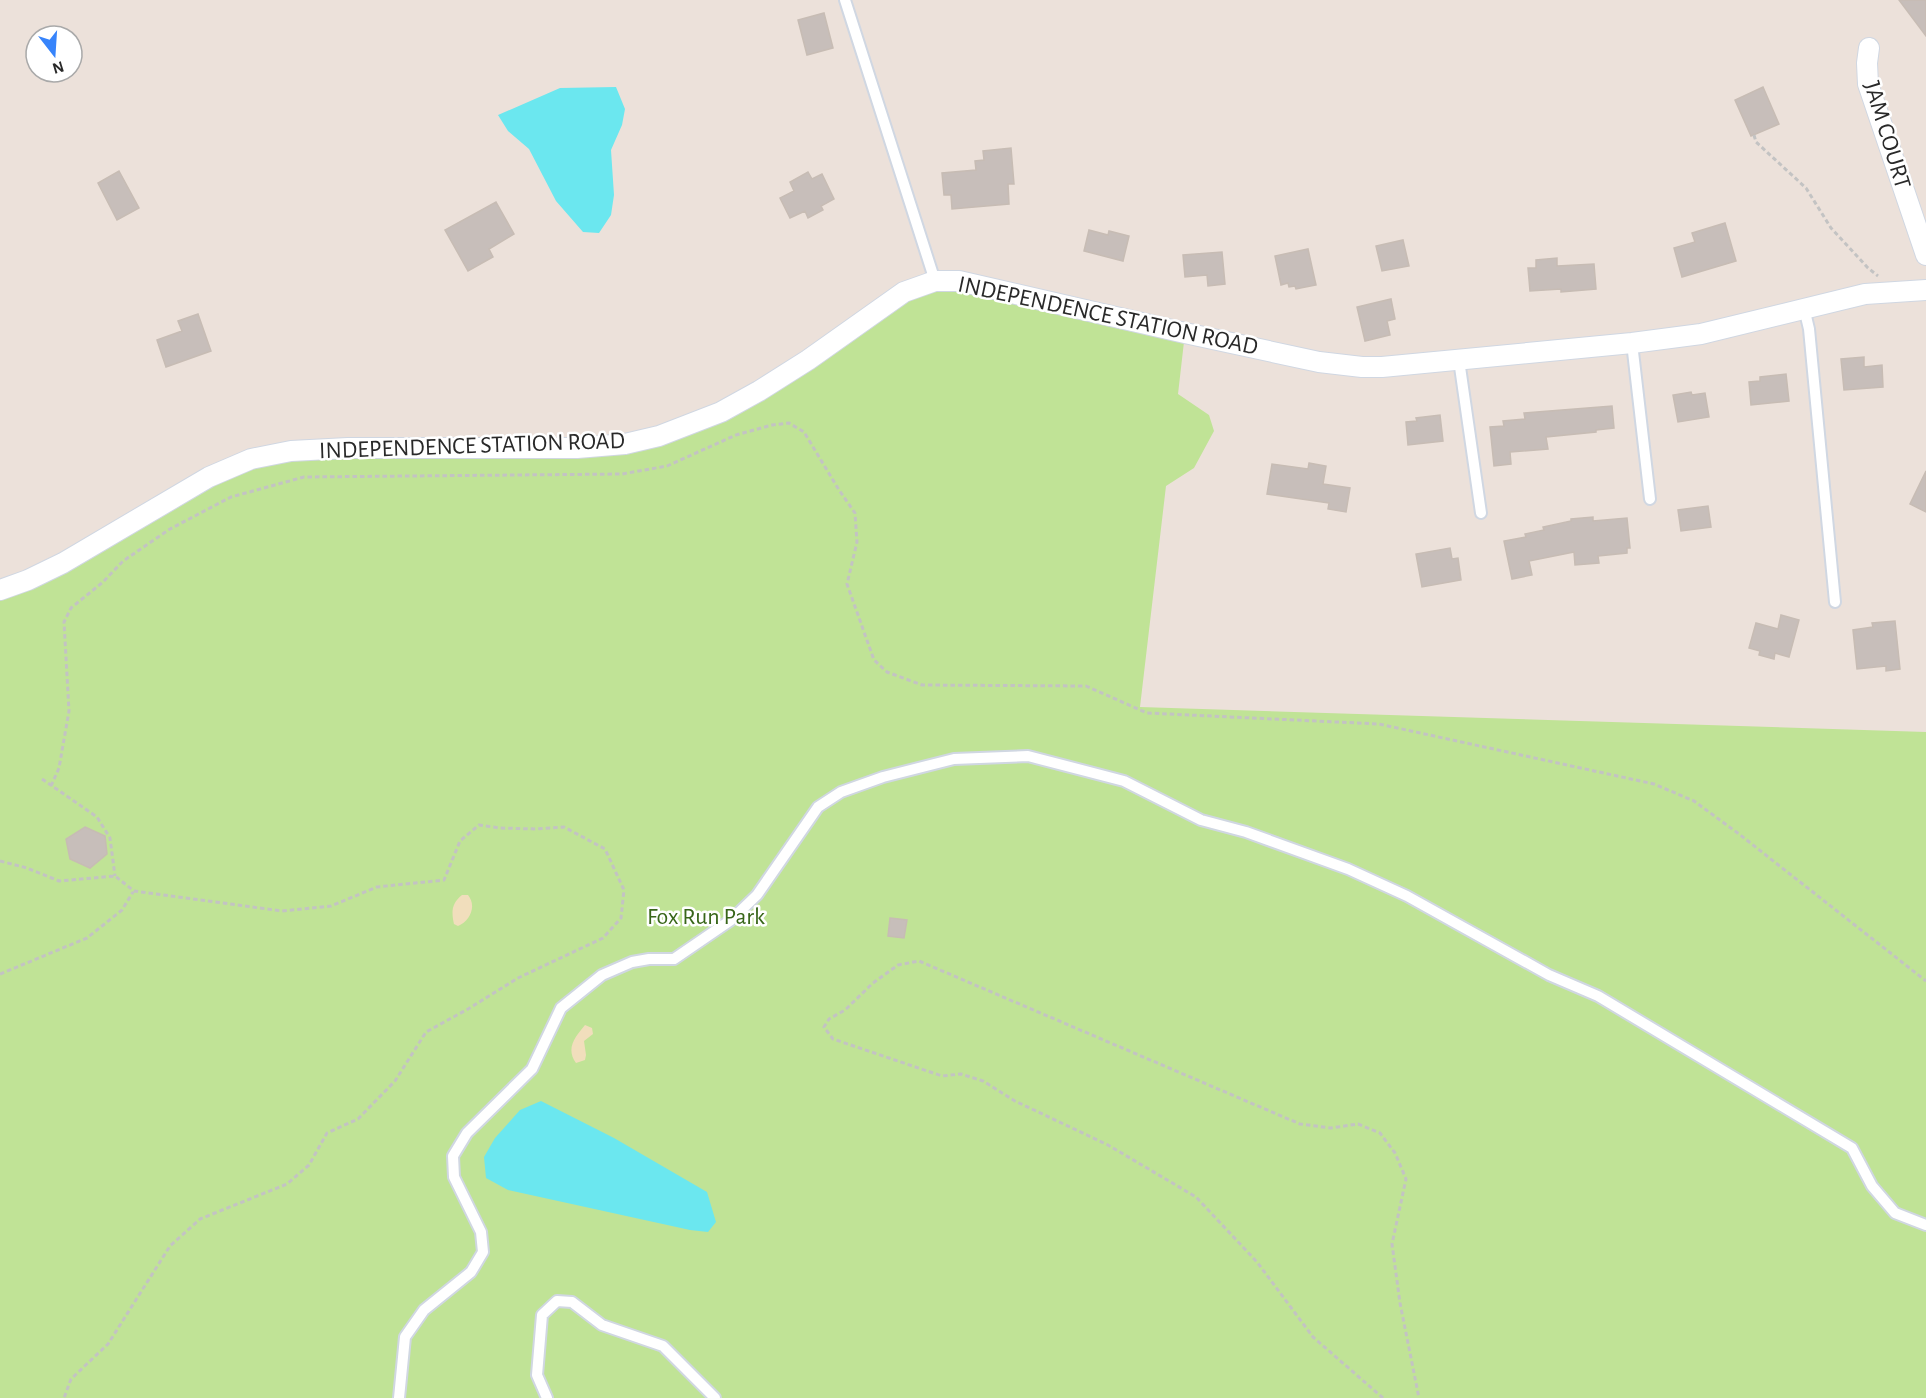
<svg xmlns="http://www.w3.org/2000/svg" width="1926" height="1398" font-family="'Alegreya Sans',sans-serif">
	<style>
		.green { fill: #c0e396 }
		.sand { fill: #f1debc }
		.water { fill: #6be7ef }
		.building { fill: #c7beba; stroke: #c7bcb4; stroke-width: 1.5 }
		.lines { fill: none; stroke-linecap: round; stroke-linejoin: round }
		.lane-casing { stroke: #d0d7e2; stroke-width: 14 }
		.street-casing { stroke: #d0d7e2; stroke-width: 22 }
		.path { stroke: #c3c3c3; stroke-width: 3; stroke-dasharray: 4.5 3; stroke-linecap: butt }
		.lane { stroke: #fff; stroke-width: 10 }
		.street { stroke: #fff; stroke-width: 20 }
		.labels { text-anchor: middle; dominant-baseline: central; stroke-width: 5; stroke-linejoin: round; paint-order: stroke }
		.street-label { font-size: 24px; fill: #292929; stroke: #fff }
		.park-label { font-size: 24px; fill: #386619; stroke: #fff }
	</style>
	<rect width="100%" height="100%" fill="#ece1da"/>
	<!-- green -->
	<path class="green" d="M935,281L1185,333L1178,394L1209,415L1214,431L1194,468L1166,486L1140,707L1926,732V1398H0V590L251,459L659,436Z"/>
	<!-- sand -->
	<path class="sand" d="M462,895H468C477,906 470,921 458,926L454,924C451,911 452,903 462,895Z
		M585,1025L592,1028L593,1034L584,1041L586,1055L585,1060L576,1063C565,1048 576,1036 585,1025Z"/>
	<!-- water -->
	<path class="water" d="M616,87L625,109L622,125L611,150L614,195L611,215L599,233L583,232L556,201L529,149L508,131L498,115L560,88Z
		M541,1101L614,1138L707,1192L716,1222L708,1232L690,1230L508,1190L486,1178L484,1157L495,1138L520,1110Z"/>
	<!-- building -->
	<path class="building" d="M1899,0H1926V36Z
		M824,13L833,48L807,55L798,20Z
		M1763,87L1779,124L1751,136L1735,100Z
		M1011,148L1014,184H1008L1009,204L952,209L951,195H944L942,173L976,170L975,161L984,160L983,151Z
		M119,171L139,208L117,220L98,183Z
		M808,172L812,179L822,174L834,199L821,206L823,210L808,218L805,211L790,218L780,198L794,191L790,182Z
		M496,202L514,234L489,249L493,257L468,271L445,230Z
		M1725,223L1736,261L1682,277L1674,248L1695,242L1692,233Z
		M1089,230L1108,235L1109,231L1129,236L1123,261L1084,251Z
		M1403,240L1409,266L1382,271L1376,246Z
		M1308,249L1316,285L1296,289L1295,286L1289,287L1288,283L1281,285L1275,256Z
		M1222,252L1225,284L1208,286L1207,275L1185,277L1183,255Z
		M1557,258V266L1594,264L1596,289L1561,292V289L1530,291L1528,268H1536V260Z
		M1391,299L1395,319L1387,321L1390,335L1365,341L1357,307Z
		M198,314L211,351L166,367L157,340L182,331L178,321Z
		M1864,357V367L1882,365L1883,387L1844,390L1841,359Z
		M1786,374L1789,401L1751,405L1749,382L1760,381V377Z
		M1691,392L1692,395L1705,393L1709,417L1678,422L1673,395Z
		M1612,406L1614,428L1596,430V432L1546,437L1548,449L1510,452L1511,464L1494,466L1490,427L1504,426L1503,421L1525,419L1524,413Z
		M1440,415L1443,441L1408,445L1406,422L1417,421L1416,418Z
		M1309,463L1326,466L1323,484L1350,488L1346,512L1328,509L1329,503L1267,494L1272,464L1308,469Z
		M1926,471V512L1910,504Z
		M1708,506L1711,527L1681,531L1678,510Z
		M1593,517V521L1627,518L1630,548H1627V553L1598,556L1599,563L1575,565L1574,552L1529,561L1532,575L1512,579L1504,541L1526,537L1525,534L1544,530L1543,527L1571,521V519Z
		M1450,548L1452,559L1458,558L1461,580L1422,587L1416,554Z
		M1781,615L1799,620L1789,657L1775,653L1774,659L1759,655L1760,651L1749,648L1756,623L1778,629Z
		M1895,621L1900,669L1886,671V666L1857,669L1853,630L1873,627L1872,623Z
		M85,827L105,836L107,854L90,868L70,859L66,839Z
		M890,918L907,920L904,938L888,936Z"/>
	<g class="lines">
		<defs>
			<path id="lane" d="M845,0L935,281
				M1804,308L1809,329L1835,602
				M1632,343L1650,499
				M1459,360L1481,513
				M399,1398L405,1337L424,1310L471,1272L483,1252L481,1232L454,1177L453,1156L467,1133L532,1069L561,1008L602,975L632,962L649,959H674L731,920L757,895L818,807L841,792L883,777L954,759L1028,756L1124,781L1201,820L1246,832L1348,869L1407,896L1549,975L1598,996L1852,1148L1872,1186L1895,1213L1926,1225
				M547,1398L537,1375L542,1315L557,1301L572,1302L602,1325L663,1346L715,1398"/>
			<path id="street" d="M1869,48L1867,63L1868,84L1926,255
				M0,590L28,580L63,563L209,477L251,459L291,451L348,448H577L625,444L659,436L721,412L759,391L808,360L904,292L935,281H959L1185,333L1319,362L1362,367H1382L1632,343L1701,334L1865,294L1926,290"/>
		</defs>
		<!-- lane casing -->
		<use href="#lane" class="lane-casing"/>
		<!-- street casing -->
		<use href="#street" class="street-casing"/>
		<!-- path -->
		<path class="path" d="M1754,135L1756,142L1806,188L1831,228L1868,268L1878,276
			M42,779L97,817L110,838L115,876
			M51,786L59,768L69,711L64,622L71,608L103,582L123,561L170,529L231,497L304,477L622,474L667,466L736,435L772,425L789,423L804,432L839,490L855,513L857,542L847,584L874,660L887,672L922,685L1086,686L1147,713L1379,724L1654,784L1694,801L1739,834L1926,981
			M0,861L27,868L59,881L115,876L134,891L282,911L331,906L377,887L444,880L460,841L479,825L500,828L536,829L564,827L605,849L624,890L621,918L603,938L518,978L468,1009L426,1032L395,1081L358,1119L327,1133L309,1165L287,1184L200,1219L170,1246L108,1344L71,1379L64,1398
			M0,974L87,938L122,910L133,892
			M1383,1398L1313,1337L1257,1262L1196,1197L1108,1145L1015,1101L983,1081L961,1074L942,1076L833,1039L824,1027L829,1019L845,1010L873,983L898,965L919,961L1300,1124L1331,1128L1358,1124L1380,1133L1395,1153L1406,1179L1392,1244L1400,1303L1419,1398"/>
		<!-- lane -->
		<use href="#lane" class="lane"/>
		<!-- street -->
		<use href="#street" class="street"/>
	</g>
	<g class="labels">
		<!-- street labels -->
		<g class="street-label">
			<text transform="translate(1887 135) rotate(73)">JAM COURT</text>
			<text transform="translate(1108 316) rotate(12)">INDEPENDENCE STATION ROAD</text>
			<text transform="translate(472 446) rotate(-2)">INDEPENDENCE STATION ROAD</text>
		</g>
		<!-- park labels -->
		<g class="park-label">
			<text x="706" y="917">Fox Run Park</text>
		</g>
	</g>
	<!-- north arrow -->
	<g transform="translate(54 54) rotate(163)"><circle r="28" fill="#ffffff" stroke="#a9a9a9" stroke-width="1.5"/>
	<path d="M0-4.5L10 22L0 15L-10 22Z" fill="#3784fb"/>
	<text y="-9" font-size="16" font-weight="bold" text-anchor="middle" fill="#292929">N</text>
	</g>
</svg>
